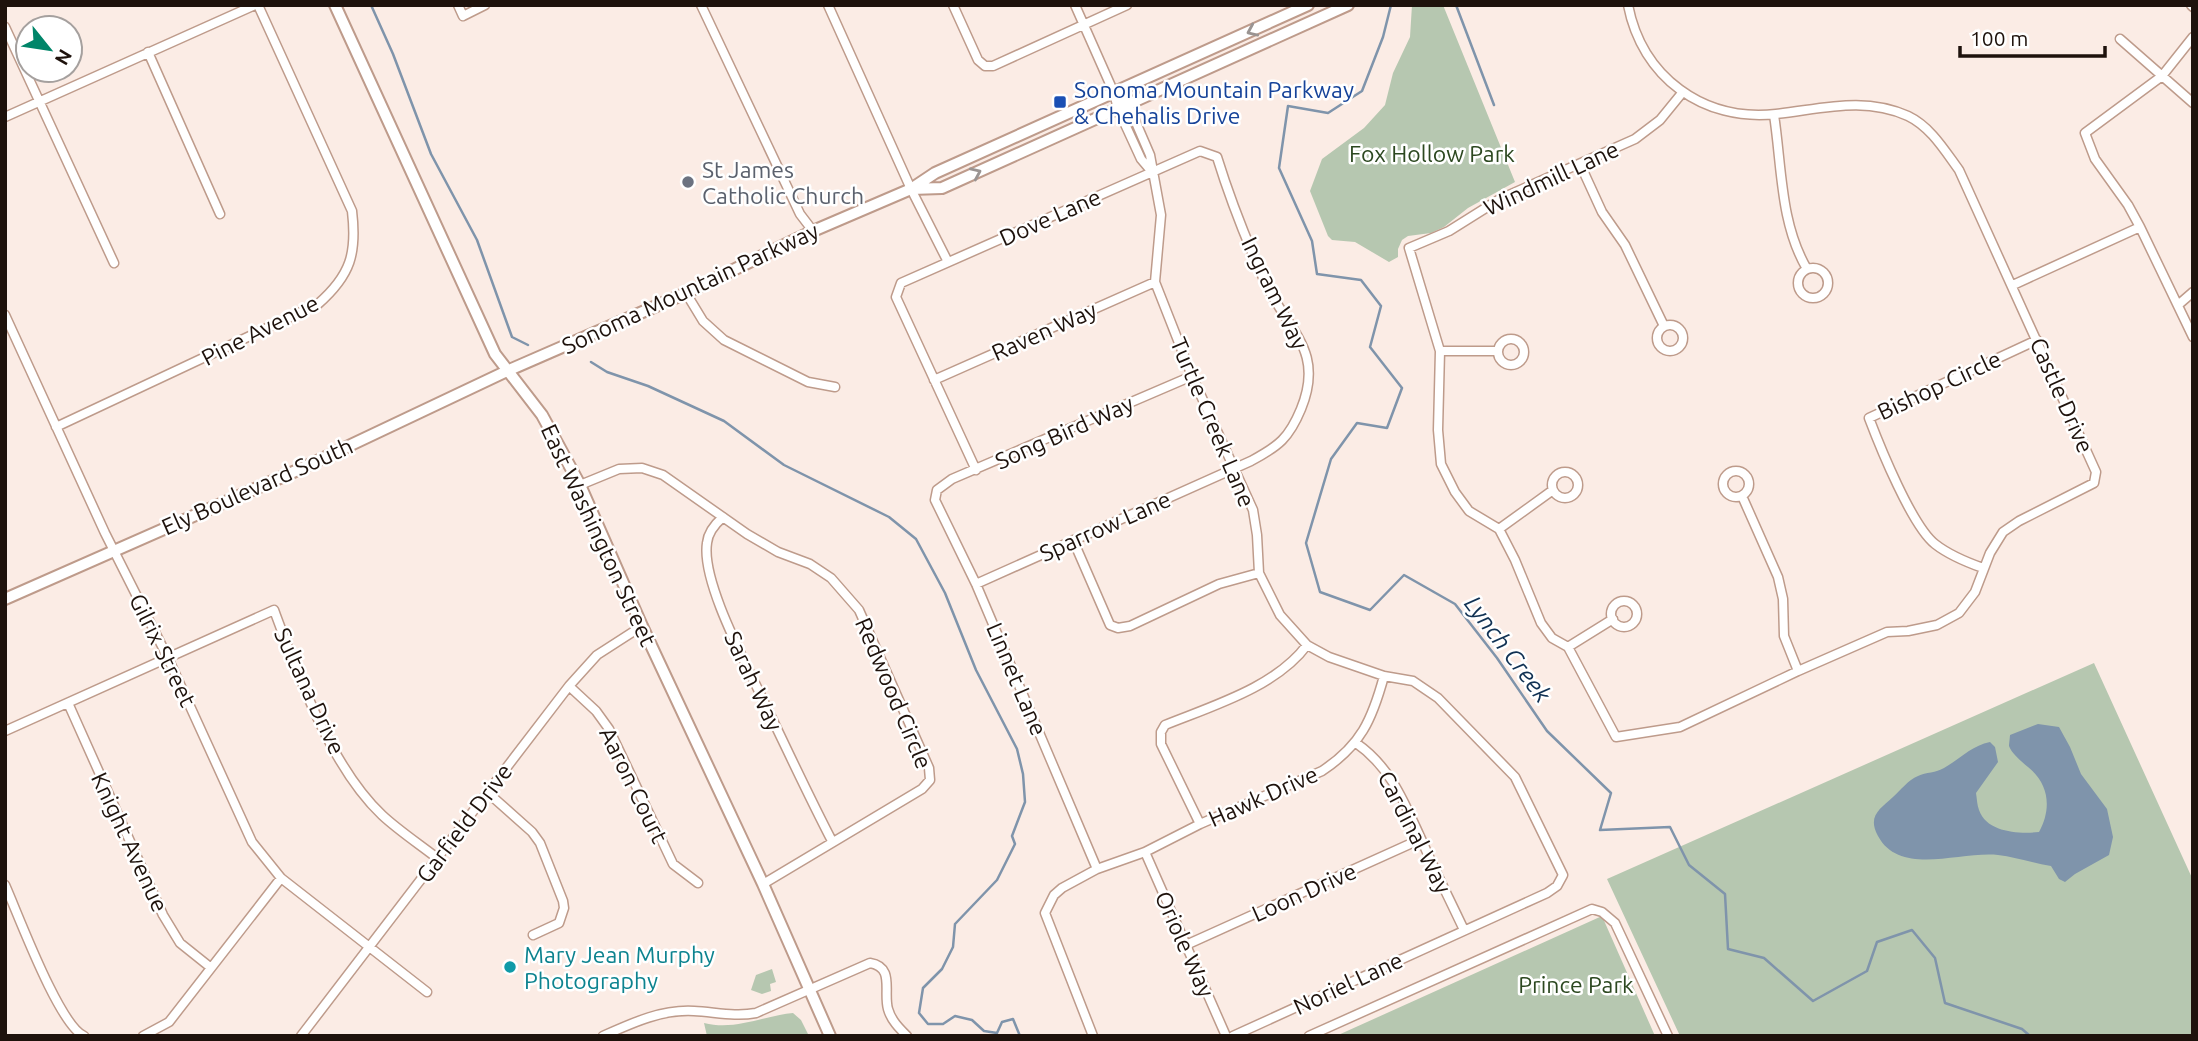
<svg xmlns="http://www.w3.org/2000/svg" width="2198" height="1041" font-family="Ubuntu,sans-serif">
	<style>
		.green { fill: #b6c7b0 }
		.water { fill: #7f94ab }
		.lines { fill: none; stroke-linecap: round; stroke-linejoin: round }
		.stream { stroke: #7f94ab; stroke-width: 2.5 }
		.minor-casing { stroke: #be9b8b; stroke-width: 11 }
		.secondary-casing { stroke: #be9b8b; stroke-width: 14 }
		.minor { stroke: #fff; stroke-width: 8 }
		.secondary { stroke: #fff; stroke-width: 10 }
		.oneway { stroke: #9a9492 }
		.transit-dot { fill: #1a4fb4; stroke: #fff; stroke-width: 2.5 }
		.worship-dot { fill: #6b7280; stroke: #fff; stroke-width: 2.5 }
		.culture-dot { fill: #0f9aa8; stroke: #fff; stroke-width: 2.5 }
		.labels { text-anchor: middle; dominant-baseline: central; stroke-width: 5; stroke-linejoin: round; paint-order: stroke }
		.transit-label { font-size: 23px; fill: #164399; stroke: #fff; text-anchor: start }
		.park-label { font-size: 23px; fill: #2c4820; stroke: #fff }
		.worship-label { font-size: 23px; fill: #5b616d; stroke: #fff; text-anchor: start }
		.street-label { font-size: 23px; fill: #1e120c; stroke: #fff }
		.culture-label { font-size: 23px; fill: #0d838f; stroke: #fff; text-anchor: start }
		.water-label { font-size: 24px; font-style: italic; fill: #103153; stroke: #fff }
	</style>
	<rect width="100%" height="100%" fill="#fbece5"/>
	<!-- green -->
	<path class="green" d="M1412,5H1443L1515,182L1468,208L1444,227L1431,233L1408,236L1402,240L1398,249V257L1389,262L1355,242L1332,240L1328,236L1310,191L1322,159L1364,128L1385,105L1393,73L1410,37Z
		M2094,663L2193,880V1036H1680L1607,879Z
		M1602,916L1655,1036H1336Z
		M772,969L776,982L770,984L771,991L762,994L751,990L756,975Z
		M793,1013L801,1020L809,1036H707L704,1023C735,1031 763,1016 793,1013Z"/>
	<!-- water -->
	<path class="water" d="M2038,724L2059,727L2070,747L2081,774L2107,809L2113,837L2109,855L2075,874L2065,882L2059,879L2051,866C2033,863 2015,857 1998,855C1960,851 1900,877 1878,836C1867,816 1880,809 1893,797C1901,790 1908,780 1918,776C1926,772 1936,773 1944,768C1960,759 1971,746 1990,742L1995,747L1998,762L1976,793C1977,799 1977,805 1979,810C1987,833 2020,834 2039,832C2052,808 2049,784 2028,767C2022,762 2012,754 2009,746C2009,745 2010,736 2010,735Z"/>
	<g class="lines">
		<!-- stream -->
		<path class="stream" d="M371,5L393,54L431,154L477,240L512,337L528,345
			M1391,5L1383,37L1362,91L1328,113L1288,106L1279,168L1312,241L1317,274L1361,280L1381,306L1370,347L1402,388L1387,428L1357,423L1331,459L1306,543L1320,592L1370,610L1404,575L1455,604L1497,658L1547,731L1611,793L1600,830L1670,827L1689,865L1725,894L1728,949L1764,958L1813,1001L1867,971L1877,942L1912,930L1935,958L1945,1003L2022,1029L2030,1036
			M1456,5L1494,105
			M591,362L607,372L648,386L724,421L784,465L889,517L916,539L945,593L976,670L1017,749L1023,774L1025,802L1012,836L1015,844L997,880L955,924L953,947L942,969L923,988L919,1013L928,1024H943L955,1016L972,1020L984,1031L997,1033L1002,1022L1013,1019L1020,1036"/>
		<defs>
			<path id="minor" d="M458,5L463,16L485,5
				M701,5L800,214L813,231
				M828,5L911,189L948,262
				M953,5L978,60L985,66H993L1127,5
				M1075,5L1114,93L1118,109L1141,159L1152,172
				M1628,5C1642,77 1703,122 1776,114C1822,109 1864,96 1908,116C1931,127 1945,151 1959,170L2096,472L2094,483L2019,521L2003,532L1990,553L1975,592L1959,613L1937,625L1908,631L1887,632L1798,671L1680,727L1616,737L1568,647L1552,638L1541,623L1515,560L1499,529L1469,511L1455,492L1441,464L1438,430L1440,351L1409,248L1449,231L1500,199L1635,139L1660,120L1682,93
				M2191,5L2193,7
				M5,27L114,263
				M2193,37L2162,76L2085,133L2095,159L2128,205L2140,227L2193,337
				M2120,39L2193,103
				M148,52L220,214
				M1114,93L1128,104L1150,155L1161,215L1155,282L1192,376L1253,510L1257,535L1259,573L1280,615L1307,645L1329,657L1384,676L1413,681L1438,698L1515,777L1563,875L1557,886L1547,893L1233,1036
				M1774,115C1782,167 1780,223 1807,269
				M5,117L255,5
				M1580,164L1602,212L1625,245L1664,326
				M1798 283a15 15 0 1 1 30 0a15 15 0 1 1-30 0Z
				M2013,285L2140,227
				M686,293L703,321L724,340L808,382L835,387
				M2178,305L2193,292
				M5,315L105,533L168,658L252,842L281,878L427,992
				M1657 338a13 13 0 1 1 26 0a13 13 0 1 1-26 0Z
				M1498 352a13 13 0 1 1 26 0a13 13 0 1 1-26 0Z
				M1440,351H1498
				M934,380L1155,282
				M56,427L318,304C351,275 357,253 352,211L258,5
				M976,470L896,297L901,283L1200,151L1217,157C1230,199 1247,242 1265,282C1288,331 1325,350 1301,409C1289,438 1279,446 1251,461L976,584
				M1723 484a13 13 0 1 1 26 0a13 13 0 1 1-26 0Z
				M1552 485a13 13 0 1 1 26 0a13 13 0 1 1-26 0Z
				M580,485L619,469L642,468L663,475L747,534L778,552L810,564L831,578L859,610L929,768L930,780L922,789L763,884
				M1742,496L1778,577L1783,599L1784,636L1798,671
				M723,517C715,524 708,532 707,543C701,582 747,665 764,702C787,749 808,795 832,841
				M1499,529L1553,490
				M1073,540L1110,625L1118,628L1130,626L1219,584L1259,573
				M1983,568C1966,562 1949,555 1935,544C1912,526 1880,447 1869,418L2037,340
				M1611 614a13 13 0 1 1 26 0a13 13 0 1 1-26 0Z
				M1568,647L1613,619
				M569,686L596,711L609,729L673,864L698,883
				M68,703L163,915L180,943L210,967
				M5,731L274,610C298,675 331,767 382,815C398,830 419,844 437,858
				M1356,743C1391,767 1405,804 1422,841C1435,871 1450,900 1464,930
				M487,792L532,832L540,843L563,901L564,908L559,923L533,935
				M1200,824L1161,744V732L1165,725C1212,706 1276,687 1307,645
				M1145,852L1226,1036
				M1097,869L976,584L935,500L937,490L952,479L1192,376
				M5,885C18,914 59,1025 84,1036
				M1186,945L1421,839
				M143,1036L169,1022L281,878
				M301,1036L569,686L597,655L642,626
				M603,1036C632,1023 662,1009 694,1011C715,1012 735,1017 756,1013L870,963C895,967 883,992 888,1009C891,1020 899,1028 907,1036
				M1093,1036L1045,913L1054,895L1062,888L1097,869L1145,852L1200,824L1322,771C1361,745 1372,720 1384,676
				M1309,1036L1592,909L1602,912L1615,923L1668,1036"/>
			<path id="secondary" d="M335,5L495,354L542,415L580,485L642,626L763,884L830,1036
				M911,189L942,188L1348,5
				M5,599L300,469L507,371L686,293L813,231L911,189L935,173L1308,5"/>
		</defs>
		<!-- minor casing -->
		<use href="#minor" class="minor-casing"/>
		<!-- secondary casing -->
		<use href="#secondary" class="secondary-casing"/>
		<!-- minor -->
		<use href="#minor" class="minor"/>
		<!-- secondary -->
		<use href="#secondary" class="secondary"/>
	</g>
	<!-- one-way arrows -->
	<defs><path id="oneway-chevron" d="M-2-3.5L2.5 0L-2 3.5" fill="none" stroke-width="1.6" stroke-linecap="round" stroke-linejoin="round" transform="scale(1.75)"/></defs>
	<g class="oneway">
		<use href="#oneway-chevron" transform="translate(1252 31) rotate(156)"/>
		<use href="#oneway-chevron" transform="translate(976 173) rotate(-24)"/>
	</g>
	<!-- markers -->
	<rect class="transit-dot" x="1053" y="95" width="14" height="14" rx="3.5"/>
	<circle class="worship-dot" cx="688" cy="182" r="7"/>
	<circle class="culture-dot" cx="510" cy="967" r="7"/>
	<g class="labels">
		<!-- transit labels -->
		<g class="transit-label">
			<text x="1074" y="89">Sonoma Mountain Parkway<tspan x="1074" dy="26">&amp; Chehalis Drive</tspan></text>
		</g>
		<!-- park labels -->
		<g class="park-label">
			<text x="1432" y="153">Fox Hollow Park</text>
			<text x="1576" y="984">Prince Park</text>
		</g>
		<!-- worship labels -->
		<g class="worship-label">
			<text x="702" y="169">St James<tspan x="702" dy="26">Catholic Church</tspan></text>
		</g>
		<!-- street labels -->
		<g class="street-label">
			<text transform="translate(1551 178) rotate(-25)">Windmill Lane</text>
			<text transform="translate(1050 217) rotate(-24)">Dove Lane</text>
			<text transform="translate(690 288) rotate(-25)">Sonoma Mountain Parkway</text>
			<text transform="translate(1275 293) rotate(64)">Ingram Way</text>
			<text transform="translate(260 330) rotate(-27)">Pine Avenue</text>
			<text transform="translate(1044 331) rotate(-24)">Raven Way</text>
			<text transform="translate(1939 385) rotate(-25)">Bishop Circle</text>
			<text transform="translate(2062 395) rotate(66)">Castle Drive</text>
			<text transform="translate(1213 422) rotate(67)">Turtle Creek Lane</text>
			<text transform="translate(1064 432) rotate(-24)">Song Bird Way</text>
			<text transform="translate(257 486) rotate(-24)">Ely Boulevard South</text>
			<text transform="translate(1105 526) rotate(-24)">Sparrow Lane</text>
			<text transform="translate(599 535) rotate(65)">East Washington Street</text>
			<text transform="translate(163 650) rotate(64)">Gilrix Street</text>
			<text transform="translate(1017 679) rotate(67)">Linnet Lane</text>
			<text transform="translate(754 681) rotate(65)">Sarah Way</text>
			<text transform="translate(310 691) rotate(65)">Sultana Drive</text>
			<text transform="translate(894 693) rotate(67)">Redwood Circle</text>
			<text transform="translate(634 785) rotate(64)">Aaron Court</text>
			<text transform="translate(1263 796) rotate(-24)">Hawk Drive</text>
			<text transform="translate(464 823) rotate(-53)">Garfield Drive</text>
			<text transform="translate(1415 832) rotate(63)">Cardinal Way</text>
			<text transform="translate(130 842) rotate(65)">Knight Avenue</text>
			<text transform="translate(1304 892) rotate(-24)">Loon Drive</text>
			<text transform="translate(1185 944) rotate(66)">Oriole Way</text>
			<text transform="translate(1348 983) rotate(-25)">Noriel Lane</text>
		</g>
		<!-- culture labels -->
		<g class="culture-label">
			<text x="524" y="954">Mary Jean Murphy<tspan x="524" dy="26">Photography</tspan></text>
		</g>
		<!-- water labels -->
		<g class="water-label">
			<text transform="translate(1508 649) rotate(53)">Lynch Creek</text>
		</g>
	</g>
	<!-- border -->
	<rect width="2198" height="1041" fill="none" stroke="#1e120c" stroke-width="14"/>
	<!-- north arrow -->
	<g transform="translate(49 49) rotate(120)"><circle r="33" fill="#ffffff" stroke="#a5a09e" stroke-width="2"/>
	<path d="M0-5L12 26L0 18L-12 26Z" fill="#008569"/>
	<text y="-10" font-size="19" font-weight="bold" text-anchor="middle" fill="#1e120c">N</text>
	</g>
	<!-- scale -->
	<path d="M1960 46v10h145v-10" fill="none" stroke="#1e120c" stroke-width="3.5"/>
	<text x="1970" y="46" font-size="21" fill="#1e120c" stroke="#ffffff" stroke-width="5" paint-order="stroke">100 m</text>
</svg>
